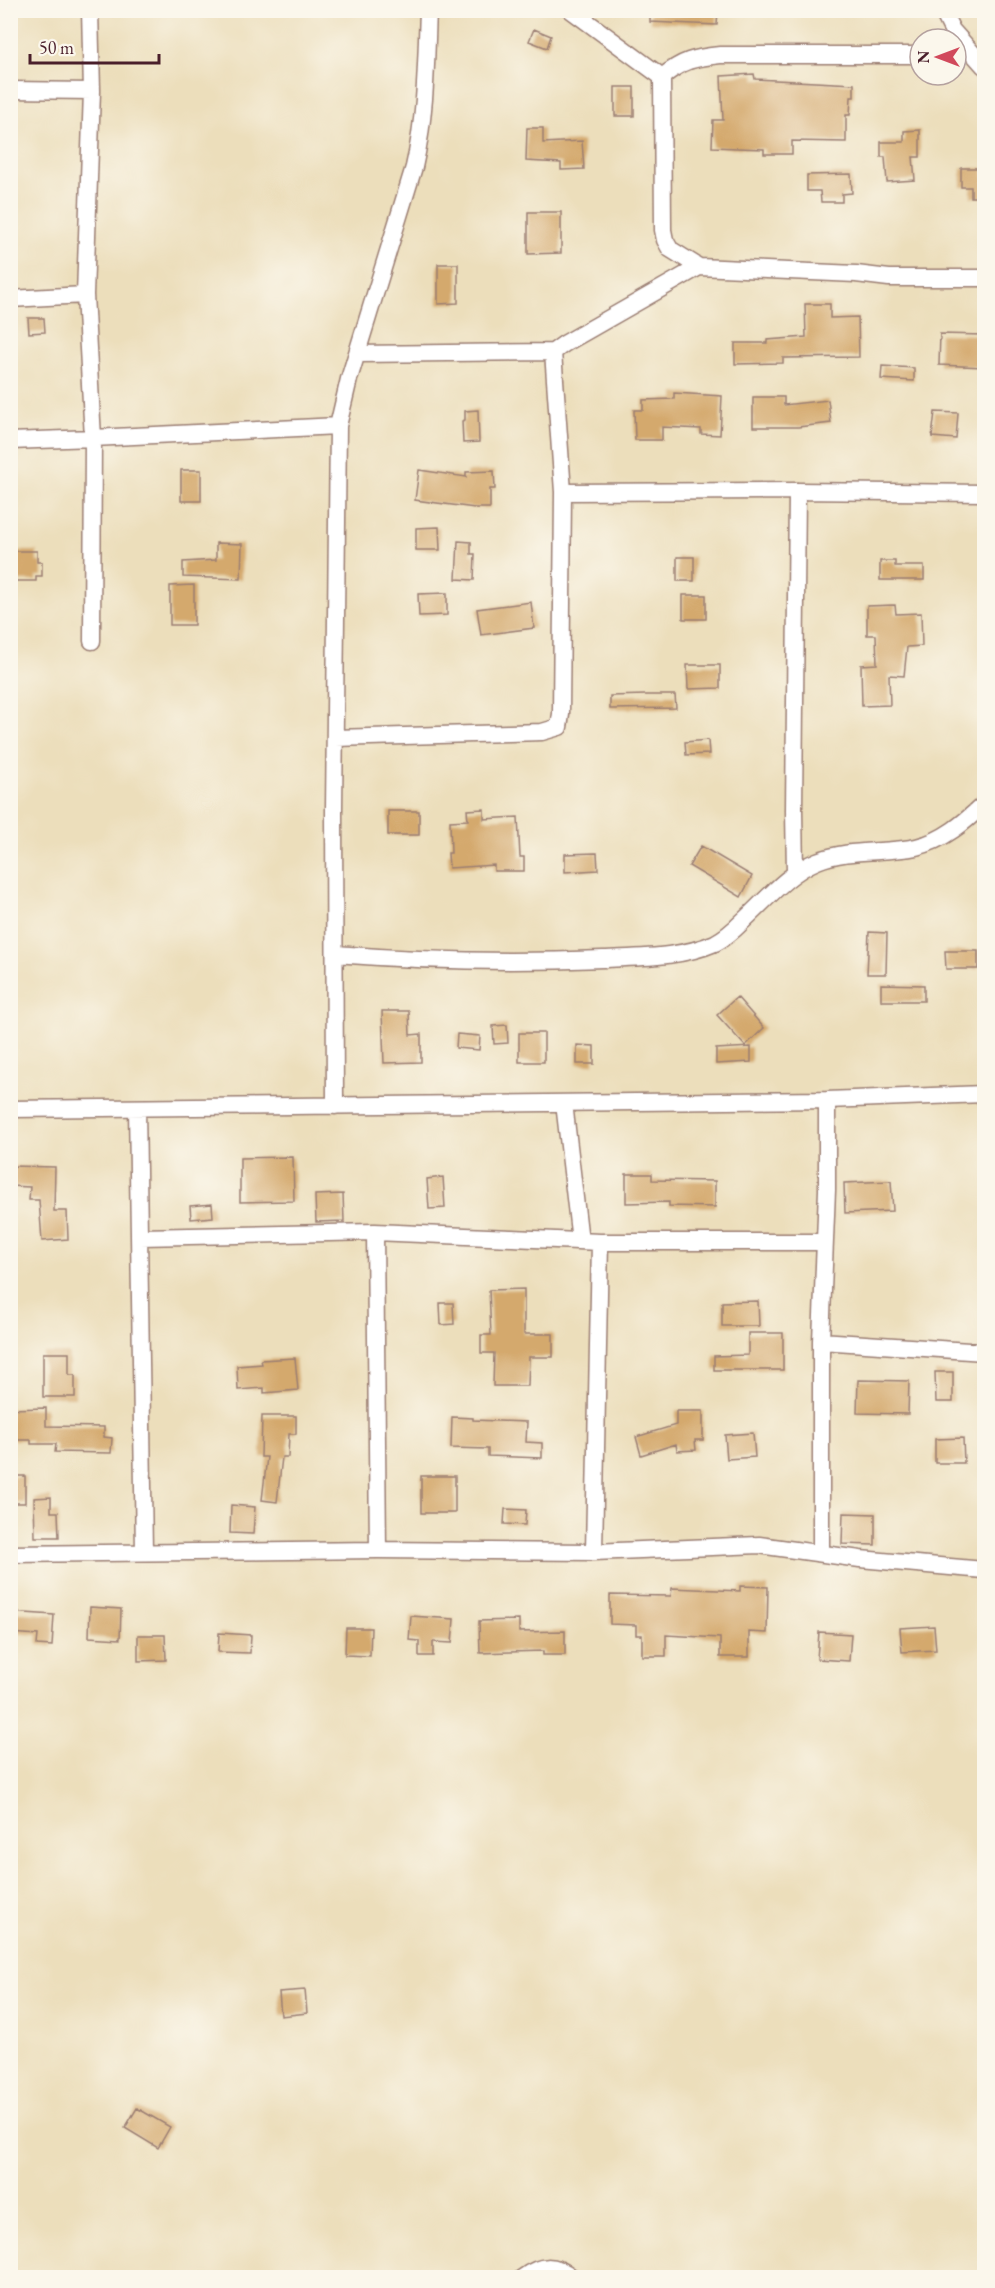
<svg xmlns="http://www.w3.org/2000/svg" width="995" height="2288" font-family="'EB Garamond',serif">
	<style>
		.building { fill: #d4a96d }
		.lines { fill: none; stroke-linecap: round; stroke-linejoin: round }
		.street-casing { stroke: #9b7e73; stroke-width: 19 }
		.street { stroke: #fff; stroke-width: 16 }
	</style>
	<rect width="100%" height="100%" fill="#fbf7ec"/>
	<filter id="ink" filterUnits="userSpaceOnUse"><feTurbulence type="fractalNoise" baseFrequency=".0167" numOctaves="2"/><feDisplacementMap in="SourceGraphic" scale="12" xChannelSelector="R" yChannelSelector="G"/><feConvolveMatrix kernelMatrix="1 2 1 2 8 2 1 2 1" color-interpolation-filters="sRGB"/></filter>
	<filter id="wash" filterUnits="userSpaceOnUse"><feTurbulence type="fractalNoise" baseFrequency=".008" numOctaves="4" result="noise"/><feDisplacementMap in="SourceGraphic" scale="24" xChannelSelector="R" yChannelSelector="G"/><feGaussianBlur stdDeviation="1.35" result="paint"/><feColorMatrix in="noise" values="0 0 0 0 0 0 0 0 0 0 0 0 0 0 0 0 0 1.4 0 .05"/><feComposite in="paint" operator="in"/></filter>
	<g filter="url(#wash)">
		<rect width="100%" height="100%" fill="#ecdebb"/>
		<g id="blocks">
			<!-- building -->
			<path class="building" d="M650,10H718L717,25L650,22Z
				M534,29L551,36L547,48L529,41Z
				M754,74L755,79L854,84V97H851L850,115H846V142L792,141V154H764V149L712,147L713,120H723L721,76Z
				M615,87H634V116H615Z
				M527,128H543V143L582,141L584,169L561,170V163L526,161Z
				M920,130V157H913L915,180L887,182L885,157H881V142H904V131Z
				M961,168H984V197H971V187H961Z
				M851,174L852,193L842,194V202H821L820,191H807V175Z
				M528,212H561V253L528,254Z
				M438,264H458V303L438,304Z
				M805,304H830V318L858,317L859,357L783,358V363L735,364V343H767V340L806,337Z
				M28,318H44L45,332L29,333Z
				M940,334L984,335V367L939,365Z
				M882,366L914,368V381L881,379Z
				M674,393L722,396L720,435L701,434V429L662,427V440H635L634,410H643V400L674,399Z
				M753,397H784V405L828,400L831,423L798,427H753Z
				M478,410L479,442L463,443L462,421L465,420V411Z
				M935,412L958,413L956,439L932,437Z
				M181,470H201V501H181Z
				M419,470L466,477V472L494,471L495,489H490V508H475L415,500Z
				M439,527L440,550H416V528Z
				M458,541L471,542V554H475L474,580L456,579Z
				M216,543L242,544L241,579L183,577V562L216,560Z
				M14,551H37V562H42V576H36V581H15Z
				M677,557H694V581H677Z
				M880,561H895V566H924V580H880Z
				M194,585V625H170V586Z
				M447,593V615L419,616L418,594Z
				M683,595H706V619H683Z
				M531,602L534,628L481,635L477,609Z
				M895,605L896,614L921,613L922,646L907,647L904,676L889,675L890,705L862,706L861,665L877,664L876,635H867V606Z
				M687,665H720V688L688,689Z
				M646,695H675L676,708L610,709V696Z
				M708,740L709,754L686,755L685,742Z
				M484,809V819L518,817L520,857H524V871H494V865L449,868L448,853H451L450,821L468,820L467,810Z
				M388,811H419V835H388Z
				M701,846L752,876L741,897L689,866Z
				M597,853L598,870L565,872V854Z
				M869,932L887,933L886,974H867Z
				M945,951H978V969H946Z
				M881,984L924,985V1001H881Z
				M737,997L764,1028L745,1046L717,1015Z
				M382,1011H409L410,1035L421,1034V1062L384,1063Z
				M507,1025L508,1043L494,1044L493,1026Z
				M519,1033H544V1062H519Z
				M457,1034L480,1036L479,1050L456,1048Z
				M577,1045L594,1046V1064H577Z
				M751,1047V1062L716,1064V1049Z
				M293,1157L294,1201L240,1202V1158Z
				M10,1166L55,1167L54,1211H67L68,1239L42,1241L39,1200H29L30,1187L10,1186Z
				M626,1174H652V1180L715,1181V1207L669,1206V1202L626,1203Z
				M443,1177L445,1208L429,1209L427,1179Z
				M891,1181L893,1211L845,1213L844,1183Z
				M343,1194L344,1221L316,1222L315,1195Z
				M212,1204L213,1217L191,1219L190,1206Z
				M524,1289V1334H553V1357H529L528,1386H493L494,1353H481V1335H491L489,1290Z
				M758,1301L759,1326H722V1302Z
				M440,1303H453L454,1324L441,1325Z
				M748,1333H783V1370H714V1356L748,1355Z
				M43,1353H69V1375H75V1397H43Z
				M295,1358L298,1390L264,1393V1388L238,1390L237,1366L262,1364L261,1360Z
				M935,1372H953V1402H936Z
				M858,1380L909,1381L908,1414L857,1413Z
				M46,1408V1426L104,1427V1437L112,1438L111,1453L55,1452L56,1444H31V1440H10V1409Z
				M676,1411H703V1440H695L696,1450L677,1451L676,1444L641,1455L636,1437L676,1425Z
				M262,1416H296V1434H289L288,1457H282L277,1502L262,1500L267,1457H261Z
				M452,1417L473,1418V1420L527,1422L526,1442L542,1443V1458L488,1456V1449L451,1448Z
				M753,1433L755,1457L727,1459L725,1435Z
				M963,1438L964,1463H935V1439Z
				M10,1476H25V1503H10Z
				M421,1476H455V1513H421Z
				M51,1497V1512H58L59,1537H35L34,1498Z
				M231,1505L255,1507L253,1534L230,1533Z
				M505,1509L526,1510L525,1525L504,1524Z
				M843,1513L875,1514V1545L842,1544Z
				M740,1586L768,1587L767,1633L749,1632V1657H720V1638L666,1635V1656H642V1635H636V1625L610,1624V1595L671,1596L672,1588L740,1591Z
				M90,1607L121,1609L120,1639L89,1637Z
				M10,1612L54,1615L52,1646L37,1645L38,1635L10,1633Z
				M411,1616L454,1619L452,1643L433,1642V1656H419V1641L409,1640Z
				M519,1620V1632L565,1631V1655H543V1651L480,1653L479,1621Z
				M934,1626L936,1650L902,1652L900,1628Z
				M346,1628H371L370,1656L345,1655Z
				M819,1632L851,1634L849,1661L817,1659Z
				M219,1633L251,1635L250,1653L218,1652Z
				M138,1635H165L166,1660L138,1661Z
				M305,1990L307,2013L281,2016L279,1992Z
				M137,2108L170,2127L158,2148L125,2128Z"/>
		</g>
	</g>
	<g filter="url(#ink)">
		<use href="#blocks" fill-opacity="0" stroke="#9b7e73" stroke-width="1.5"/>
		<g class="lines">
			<defs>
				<path id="street" d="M90,10L92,91L85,295L93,438L338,426
					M571,10L662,77
					M942,10L952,30L984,66
					M662,77L663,230L665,240L670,249L699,267L856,274L889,278H984
					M662,77C683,60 694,58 720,55H920
					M10,90L92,91
					M10,299L85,295
					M357,354L553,352L564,344L699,267
					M10,441L93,438L92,641
					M563,492L797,491L984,493
					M335,738L542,732L559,727L561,714L563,492L553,352
					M795,873L794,810L797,491
					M335,954C424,961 513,963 603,959C640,957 680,958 715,943C725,938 735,929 743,921C766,900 788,873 817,861C849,848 883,854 916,847C943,841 965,822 984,804
					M564,1103L580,1241
					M335,1106L334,810L338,426L349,379L414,167C426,115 426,63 428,10
					M137,1108L144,1551
					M10,1109L827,1100L984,1094
					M375,1232L378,1550
					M140,1237L375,1232L600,1242H824
					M821,1341L984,1352
					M594,1552L600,1242
					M821,1552V1341L827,1190V1100
					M10,1554L378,1550L594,1552L759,1545L860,1559L984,1570
					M522,2278C540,2264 555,2263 573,2278"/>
			</defs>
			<!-- street casing -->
			<use href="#street" class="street-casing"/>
			<!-- street -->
			<use href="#street" class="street"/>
		</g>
	</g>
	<!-- margin -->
	<rect width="995" height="2288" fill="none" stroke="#fbf7ec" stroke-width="36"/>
	<!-- north arrow -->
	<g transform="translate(938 57) rotate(270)"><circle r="28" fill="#fbf7ec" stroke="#b4a19f" stroke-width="1.5"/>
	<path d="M0-4.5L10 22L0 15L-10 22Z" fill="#d1495b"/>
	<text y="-9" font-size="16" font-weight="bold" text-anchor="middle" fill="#4a1f2b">N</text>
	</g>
	<!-- scale -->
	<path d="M30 54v9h129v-9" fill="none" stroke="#4a1f2b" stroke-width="3"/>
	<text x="39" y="54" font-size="18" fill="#4a1f2b" stroke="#fbf7ec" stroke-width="4.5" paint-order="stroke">50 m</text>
</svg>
